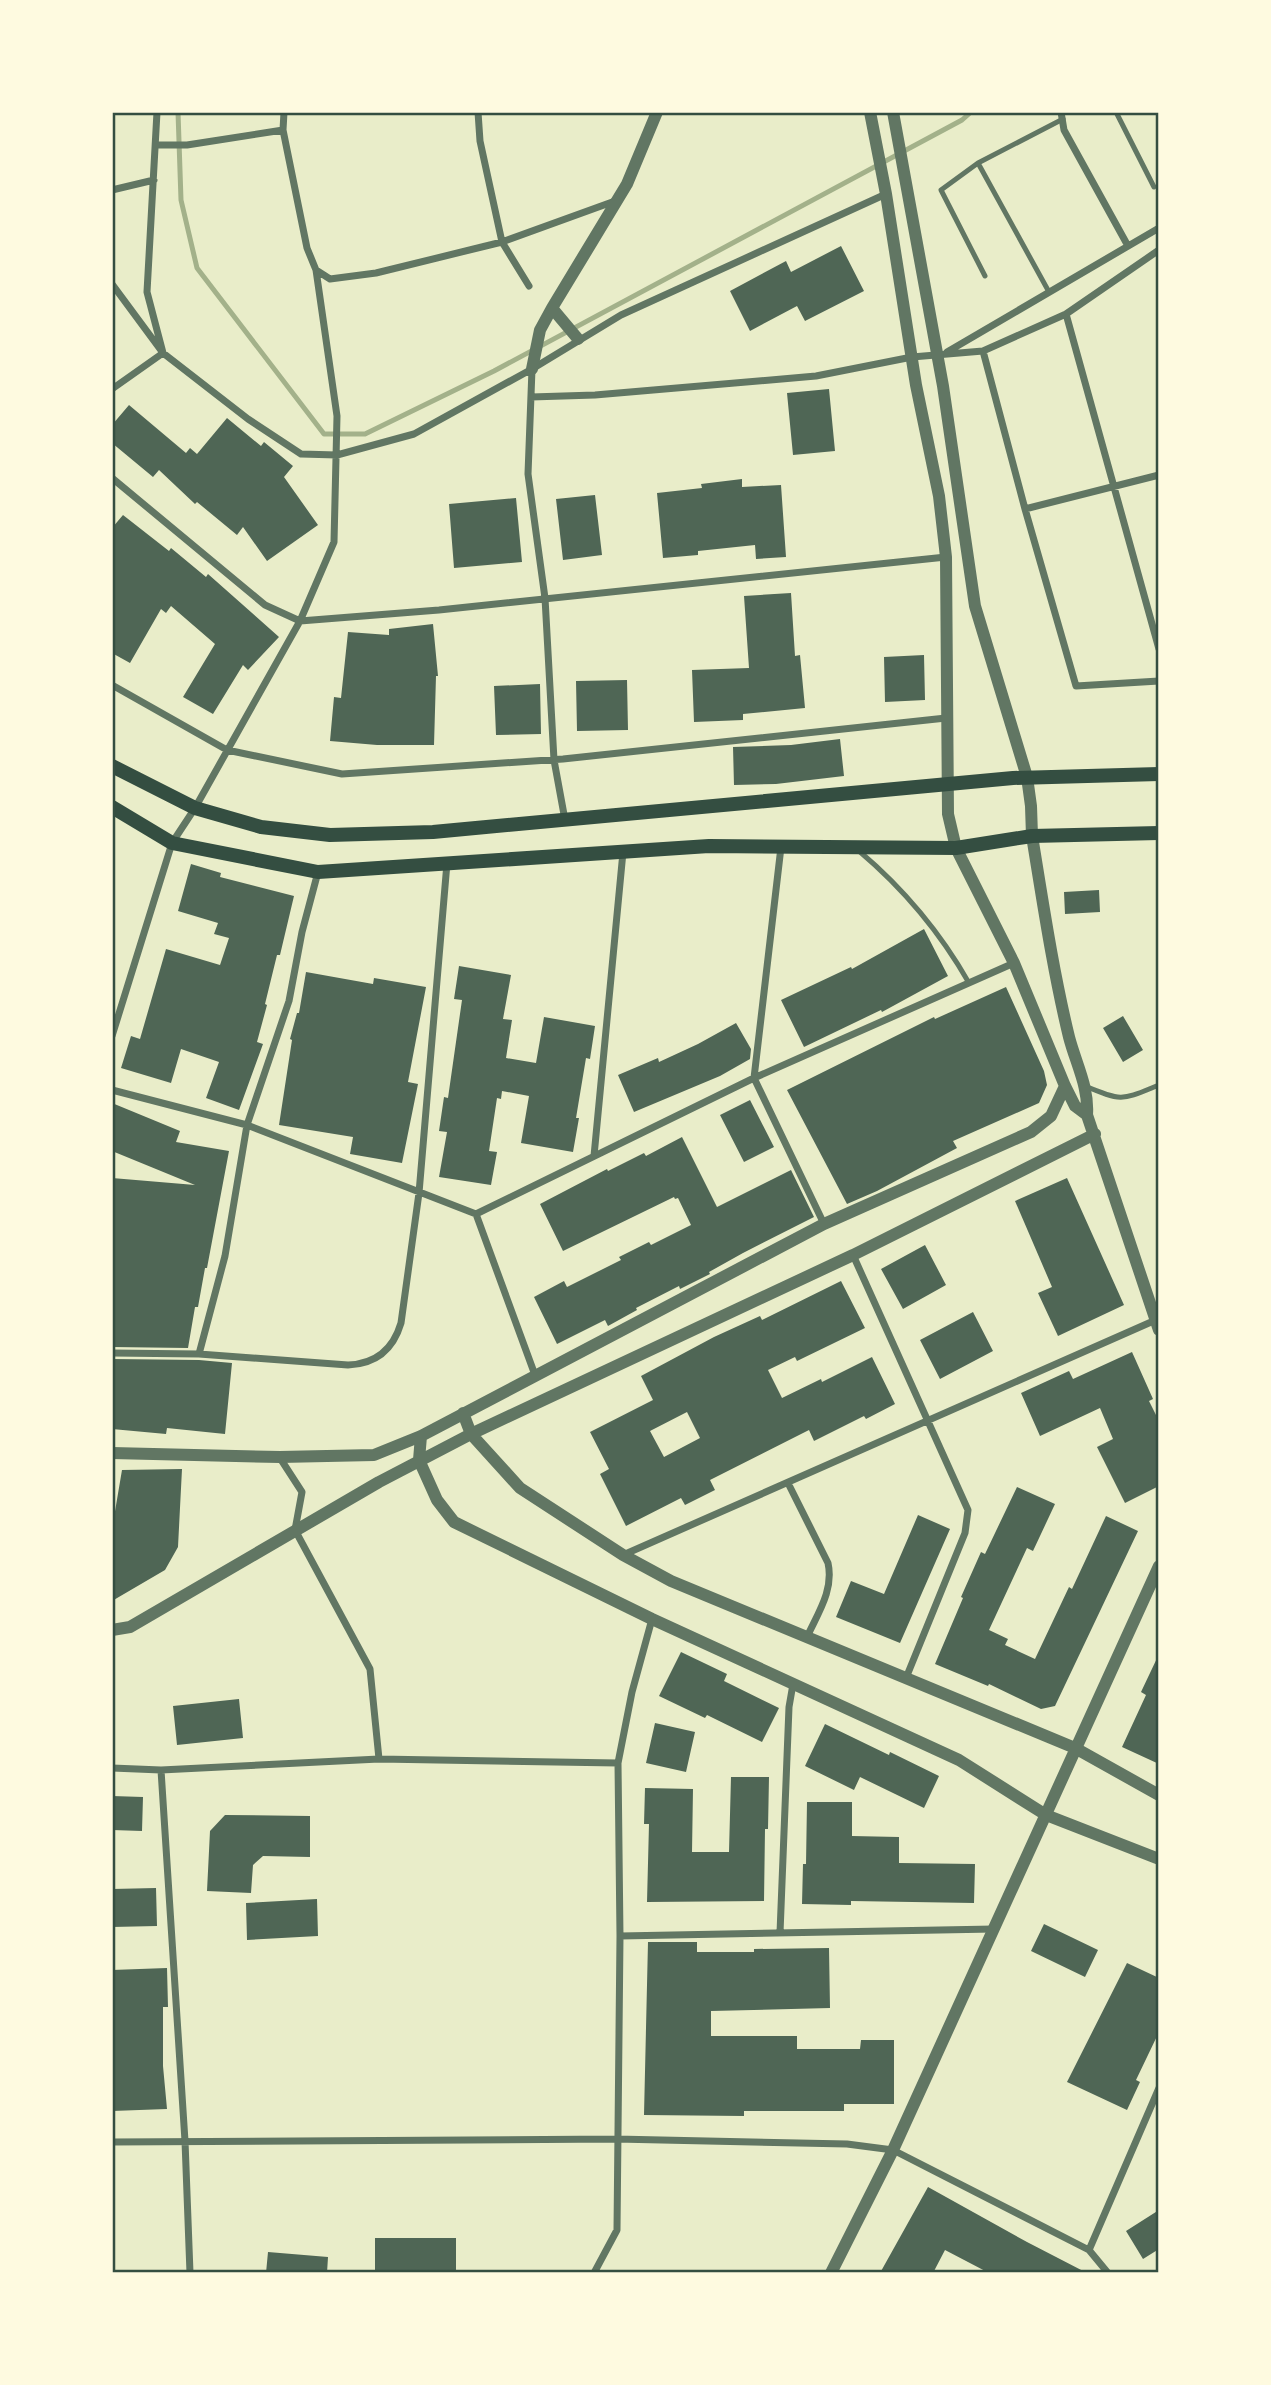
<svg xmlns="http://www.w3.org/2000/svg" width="1271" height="2385" font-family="Commissioner,sans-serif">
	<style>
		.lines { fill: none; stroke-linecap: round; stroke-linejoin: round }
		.stream { stroke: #a3b18a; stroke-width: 5 }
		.building { fill: #4f6655; fill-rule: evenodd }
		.service { stroke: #617663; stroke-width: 5 }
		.minor { stroke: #617663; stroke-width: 7 }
		.tertiary { stroke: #617663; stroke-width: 12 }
		.secondary { stroke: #344e41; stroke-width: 14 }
		.neatline { fill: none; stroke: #344e41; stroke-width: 2.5 }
	</style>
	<rect width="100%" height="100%" fill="#e9edc9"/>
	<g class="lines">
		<!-- stream -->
		<path class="stream" d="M178,112L181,200L197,268L324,434H365L494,371L962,120L971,112"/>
	</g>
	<!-- building -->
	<path class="building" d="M841,246L864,291L805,321L797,306L750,331L730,291L786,261L791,272Z
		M829,389L835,451L793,455L787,393Z
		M129,405L186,453L190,448L197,454L227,418L261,446L264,442L293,466L284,477L318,525L267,561L243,527L237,535L197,502L195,504L159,470L153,477L112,443V425Z
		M742,479V487L781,485L786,557L756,559L755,545L698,551V555L663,558L657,493L702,488L701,484Z
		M595,495L602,555L563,560L556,499Z
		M516,498L522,562L454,568L449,504Z
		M123,515L169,551L171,548L206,577L208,574L279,637L248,670L243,665L213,714L183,697L215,644L171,606L166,613L161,609L130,663L112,653V528Z
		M791,593L795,656L800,655L805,708L743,714V720L694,722L692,670L749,668L744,596Z
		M433,624L438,676H436L434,745H377L330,741L334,697L341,698L348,632L389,635V629Z
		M924,655L925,700L885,702L884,657Z
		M627,680L628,730L577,731L576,681Z
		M540,684L541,734L496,735L494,686Z
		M840,739L844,776L776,784L734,785L733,747L791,745Z
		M191,864L221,873L220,877L294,896L280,955H277L265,1004L267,1005L257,1042L263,1044L239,1110L206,1098L219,1062L181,1049L171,1083L121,1068L131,1036L140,1039L166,949L220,965L229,938L214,934L218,923L178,911Z
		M1099,890L1100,912L1065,914L1064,892Z
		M924,929L948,976L882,1012L881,1010L804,1047L781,1000L851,967L852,969Z
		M459,966L511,975L503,1019L512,1020L506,1058L536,1063L544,1017L595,1026L590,1059L586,1058L576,1118H579L573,1152L521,1143L529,1096L502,1091L501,1099L497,1098L489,1151L497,1152L491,1185L439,1177L447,1132L439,1131L444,1097L448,1098L462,1000L454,999Z
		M306,972L373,984L374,978L426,987L408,1082L418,1084L402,1163L350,1154L353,1137L279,1125L292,1040L290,1039L297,1013H299Z
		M1006,987L1044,1071L1047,1085L1039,1103L953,1141L957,1148L877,1191L847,1204L787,1090L934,1017L935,1019Z
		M1123,1016L1143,1050L1123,1062L1103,1028Z
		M736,1023L751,1049L750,1059L720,1076L634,1112L618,1075L658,1058L659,1062L698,1044Z
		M750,1100L774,1147L744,1162L720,1115Z
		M112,1103L180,1131L176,1142L229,1151L207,1268H205L198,1307H195L188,1348L112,1347V1178L195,1185L112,1151Z
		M682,1137L717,1207L791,1170L814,1217L743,1253L709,1272L710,1274L680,1289L679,1286L636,1308L637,1310L608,1326L605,1320L557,1344L534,1297L564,1281L567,1287L621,1260L619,1257L649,1242L651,1245L691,1225L678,1198L675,1199L674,1197L563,1251L540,1204L607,1169L608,1171L644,1153L646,1156Z
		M1067,1178L1124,1305L1058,1336L1038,1293L1052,1287L1015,1201Z
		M925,1245L946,1285L903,1309L881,1269Z
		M841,1281L865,1328L797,1361L795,1357L768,1370L782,1398L821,1379L822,1382L872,1357L895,1404L866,1419L864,1416L814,1441L809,1430L710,1480L715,1490L685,1505L681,1498L626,1526L600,1474L609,1469L590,1432L653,1400L641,1376L714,1337L760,1316L762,1320ZM687,1412L700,1438L664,1457L650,1431Z
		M973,1312L993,1351L940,1379L920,1340Z
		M1132,1352L1153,1399L1149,1401L1159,1421V1486L1125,1503L1097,1447L1113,1439L1100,1408L1040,1436L1021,1393L1069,1371L1073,1379Z
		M112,1359L199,1360L232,1363L225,1434L167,1428L166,1434L112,1429Z
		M182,1469L178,1547L165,1570L112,1601V1529L122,1470Z
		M1017,1487L1055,1504L1033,1551L1027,1548L989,1630L1008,1639L1005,1645L1035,1659L1069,1587L1072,1589L1106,1516L1138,1531L1055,1706L1041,1709L989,1684L988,1686L935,1664L963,1598L961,1597L981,1552L985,1554Z
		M918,1515L950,1529L900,1643L836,1617L851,1581L884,1594Z
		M681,1652L727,1674L724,1681L779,1708L762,1742L707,1715L705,1718L659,1696Z
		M1159,1654V1764L1122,1747L1146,1695L1141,1692Z
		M239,1699L243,1738L177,1745L173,1706Z
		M655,1723L695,1732L686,1772L646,1763Z
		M825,1724L889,1755L890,1752L939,1776L924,1808L860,1777L854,1790L805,1766Z
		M731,1777H769L768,1829H765L764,1901L647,1902L649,1824H644L645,1788L693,1789L692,1852H729Z
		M112,1796L143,1797L142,1831L112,1830Z
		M807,1802H852V1836L899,1837V1863L975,1864L974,1903L851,1901V1905L802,1904L803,1864H806Z
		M225,1815L310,1816V1857L263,1856L253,1865L251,1893L207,1891L210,1831Z
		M156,1888L157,1926L112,1927V1889Z
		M317,1899L318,1936L247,1940L246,1903Z
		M1044,1924L1098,1950L1085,1977L1031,1951Z
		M648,1942H697V1952H754V1949L829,1948L830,2008L711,2011V2036H797V2049H860L861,2040H894V2104H844V2111H744V2116L644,2115Z
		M1127,1963L1159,1978V2032L1136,2080L1140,2082L1127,2110L1067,2082Z
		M167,1968L168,2007H163V2066L167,2109L112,2111V1970Z
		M928,2187L1027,2242L1087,2273H989L945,2250L933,2273H880Z
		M1159,2210V2249L1143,2259L1126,2231Z
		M375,2238H456V2273H375Z
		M268,2252L328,2257L327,2273H266Z"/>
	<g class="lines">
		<!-- service -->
		<path class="service" d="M1116,112L1154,187
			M978,163L941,190L985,276
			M1049,292L978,163L1063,119
			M859,851C904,889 940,932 969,983
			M1085,1086C1123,1102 1122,1100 1159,1085"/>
		<!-- minor -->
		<path class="minor" d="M157,112L147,292L163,353L248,419L301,454L337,455L414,434L532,369L621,315L886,194
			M284,112L283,130L307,248L316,270L330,279L376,273L502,242L615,201
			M478,112L480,141L502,242L529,286
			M1061,112L1064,130L1128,246
			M156,145H187L283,130
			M112,190L154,180
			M112,284L163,353L112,389
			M1066,314L1159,649
			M983,351L1025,509L1076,686L1159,681
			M947,352L1159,228
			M532,369L528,474L545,598L554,760L565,820
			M531,397L595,395L816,376L912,357L983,351L1066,314L1159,250
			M112,478L265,605L300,621L439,610L946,557
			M1025,509L1159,475
			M112,685L227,750L342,774L563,759L946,718
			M781,847L754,1078L824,1224
			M112,1036L172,843L195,808L300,621L334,542L337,416L316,270
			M112,1090L247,1125L476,1214L754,1078L1014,963
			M594,1156L623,852
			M476,1214L535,1375
			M853,1255L968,1510L965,1533L906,1678
			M112,1353L199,1354L348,1365C375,1364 393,1350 401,1323L419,1193L447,863
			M199,1354L225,1256L247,1125L289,1001L302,932L318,872
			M280,1458L302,1492L295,1530L370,1669L379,1759
			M788,1483L828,1563C834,1590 818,1613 807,1637
			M623,1555L1158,1319
			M112,1768L161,1770L379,1759L618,1763L632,1692L652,1619
			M161,1770L185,2141L190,2273
			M780,1933L789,1707L793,1684
			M620,1936L994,1929
			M112,2142L616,2139L847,2144L893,2150L1089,2250L1108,2273
			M1089,2250L1159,2088
			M594,2273L617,2230L620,1936L618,1763"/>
		<!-- tertiary -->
		<path class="tertiary" d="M870,112L886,194L916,385L939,496L946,557L948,814L956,848L1014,963L1065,1086L1075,1106L1087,1115
			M893,112L943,386L975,606L1027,777L1031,806L1032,836C1043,903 1053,971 1069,1037C1076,1064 1089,1087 1087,1115L1159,1330
			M578,339L552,308L627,184L657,112
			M532,369L540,330L552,308
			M463,1413L471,1434L520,1488L623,1555L671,1581L1075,1748L1159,1795
			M421,1436L419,1460L437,1500L454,1522L652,1619L959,1760L1046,1815L1159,1859
			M112,1453L280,1457L374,1455L421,1436L824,1224L1031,1132L1051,1116L1065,1086
			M112,1630L130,1627L379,1482L471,1434L853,1255L1095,1134
			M831,2273L893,2150L1159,1566"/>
		<!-- secondary -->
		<path class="secondary" d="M112,766L195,808L261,827L330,835L433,832L1013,778L1159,774
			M112,807L172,843L318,872L709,846L956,848L1032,836L1159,833"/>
	</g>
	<!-- border -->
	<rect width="1271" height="2385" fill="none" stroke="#fefae0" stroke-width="228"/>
	<rect x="114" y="114" width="1043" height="2157" class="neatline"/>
</svg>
